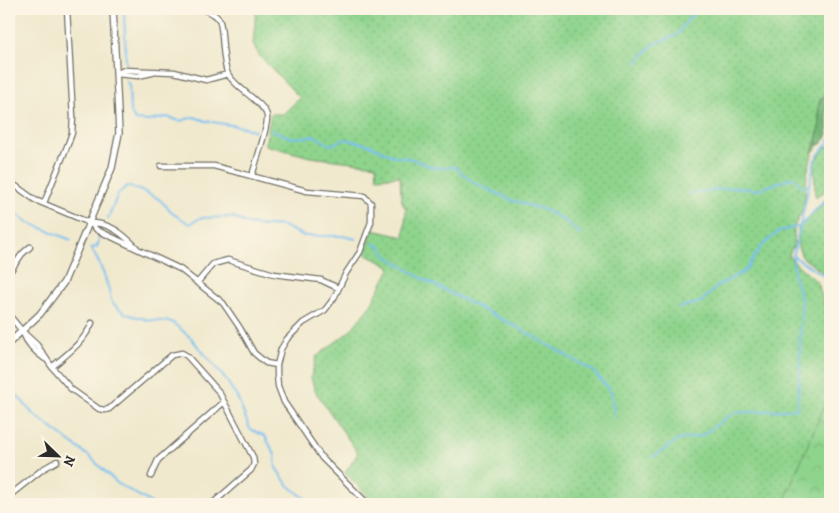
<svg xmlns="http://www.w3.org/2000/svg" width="839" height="513" font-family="Alegreya,serif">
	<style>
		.grass { fill: url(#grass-dots); stroke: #5d805c }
		.forest { fill: url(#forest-firs); stroke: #4f7052 }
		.park { fill: url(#park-crowns); stroke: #5d805c }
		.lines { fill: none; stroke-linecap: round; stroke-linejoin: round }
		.stream { stroke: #7ac0f1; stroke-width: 2 }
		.minor-casing { stroke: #706e64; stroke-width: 7 }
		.tertiary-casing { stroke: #706e64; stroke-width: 8 }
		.minor { stroke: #fff; stroke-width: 4.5 }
		.tertiary { stroke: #fff; stroke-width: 5.5 }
	</style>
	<defs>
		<pattern id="grass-dots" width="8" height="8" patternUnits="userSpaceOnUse" patternTransform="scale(1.25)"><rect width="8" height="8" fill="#8fd48d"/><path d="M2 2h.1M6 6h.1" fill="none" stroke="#7cb67a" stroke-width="1.8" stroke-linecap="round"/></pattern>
		<pattern id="forest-firs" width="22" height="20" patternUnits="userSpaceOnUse" patternTransform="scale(1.25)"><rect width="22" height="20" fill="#73b678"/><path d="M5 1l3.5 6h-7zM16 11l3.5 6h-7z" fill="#5f9463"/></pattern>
		<pattern id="park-crowns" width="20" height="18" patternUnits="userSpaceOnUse" patternTransform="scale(1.25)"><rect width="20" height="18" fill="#8fd48d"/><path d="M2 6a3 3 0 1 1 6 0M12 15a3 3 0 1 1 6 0" fill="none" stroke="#7cb67a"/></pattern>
	</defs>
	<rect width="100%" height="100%" fill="#fcf5e5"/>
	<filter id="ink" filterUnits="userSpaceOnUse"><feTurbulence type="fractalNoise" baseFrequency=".02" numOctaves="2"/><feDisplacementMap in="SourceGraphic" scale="10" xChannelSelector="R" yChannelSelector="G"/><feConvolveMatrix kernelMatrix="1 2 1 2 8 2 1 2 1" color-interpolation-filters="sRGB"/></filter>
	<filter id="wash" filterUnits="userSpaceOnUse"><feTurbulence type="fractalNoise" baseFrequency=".0096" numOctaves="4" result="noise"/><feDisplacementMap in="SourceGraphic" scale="20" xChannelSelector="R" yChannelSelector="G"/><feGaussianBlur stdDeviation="1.12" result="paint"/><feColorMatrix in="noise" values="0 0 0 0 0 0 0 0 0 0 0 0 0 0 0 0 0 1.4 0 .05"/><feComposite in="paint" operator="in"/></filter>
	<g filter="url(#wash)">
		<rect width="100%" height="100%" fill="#f0e9ce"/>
		<!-- grass -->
		<path class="grass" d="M256,9H830V91L820,99L818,109L820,127L807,173L804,207L794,227V245L789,254L791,259L818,283L830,325V504H373L365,493L345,473L358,453L315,391L311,378L316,357L350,331L370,306L391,267L365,254L373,230L404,237L406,209C399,201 401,186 400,176L377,178L376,165L310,157L265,145L271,114H283L300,98L259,55L253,44Z
			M826,146L830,147C830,163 835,190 816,197L815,194L814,163Z
			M830,193V293L827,280L823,273L802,257L798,247V228L825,202Z"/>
		<!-- forest -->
		<path class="forest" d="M829,92L826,100L828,134L826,139L812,153C814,145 817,137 819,129C822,113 811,105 829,92Z"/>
		<!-- park -->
		<path class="park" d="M830,392V504H783Z"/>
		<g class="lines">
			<!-- stream -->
			<path class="stream" d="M124,9L126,63
				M637,62L654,44L677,35L696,9
				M127,82L129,85L130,111L135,120L149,121L167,117L180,121L194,117L206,121L243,127L255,131
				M272,130L292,138L315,136L330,145L345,139L370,145L393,156L412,159L435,168L455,167L473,182L511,200L545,210L567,222L581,235
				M689,194L737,187L757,190L794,177L801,186H809L815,159L830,140
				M830,195L800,226L793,256L824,276L830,304
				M9,207L27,222L71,240
				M108,218L118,194L127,186L145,192L159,199L175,215L190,224L200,218L232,217L248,224L265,226L281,225L304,236H342L356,239
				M100,236L97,247L91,248C102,266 108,283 112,303L126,314L149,320L172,322L191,338L227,381L238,399L250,429L265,436L275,455L276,468L287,484L312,504
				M374,244L380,246L387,256L421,278L517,327L593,371L611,392L615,419
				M678,308L701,302L719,285L745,271L761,247L778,232L800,226L809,186
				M9,385L32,413L90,457L117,483L153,504
				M653,457L678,440L701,436L733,413L797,409L800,373V333L802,302L794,276L793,256"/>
		</g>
	</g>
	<g filter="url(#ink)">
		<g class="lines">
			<defs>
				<path id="minor" d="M201,9C207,11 214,13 218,18C224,24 221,60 228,74C235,88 265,103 267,116C269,125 255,164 252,176
					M116,74L124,70L174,72L206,80L228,74
					M116,74L138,76L152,73
					M161,166H214L307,191L364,196L371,203V222L360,252L346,273L334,298L325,310L303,323L287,339L281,349L277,365V374L278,386L284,402L322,458L368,504
					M9,181L35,200L90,223L97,230L180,269L223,303L240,328L254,353L266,363L277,365
					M44,203L68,144L72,133L73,117L67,9
					M90,223C110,222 124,235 137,248
					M9,273L22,254L30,247
					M197,283L213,264L228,260L274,274L321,280L338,288
					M9,315L23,332L37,345L52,367L71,389L99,409L105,410L109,409L172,355L182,353L187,356L219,392L253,457L254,464L251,470L212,504
					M23,333C27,344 35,352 45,359
					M52,367C67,354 84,342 92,323
					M151,476L158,460L224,402
					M9,496L43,469L57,461
					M111,504H118"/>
				<path id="tertiary" d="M9,343L40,314L64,282L112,168L119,133L113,9"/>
			</defs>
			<!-- minor casing -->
			<use href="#minor" class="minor-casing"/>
			<!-- tertiary casing -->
			<use href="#tertiary" class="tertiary-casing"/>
			<!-- minor -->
			<use href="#minor" class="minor"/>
			<!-- tertiary -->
			<use href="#tertiary" class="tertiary"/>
		</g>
	</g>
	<!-- margin -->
	<rect width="839" height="513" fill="none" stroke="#fcf5e5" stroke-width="30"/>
	<!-- north arrow -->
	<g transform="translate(58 456) rotate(113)" stroke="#fcf5e5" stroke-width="4" paint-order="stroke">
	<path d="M0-4L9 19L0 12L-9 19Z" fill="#2b2b2b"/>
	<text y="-8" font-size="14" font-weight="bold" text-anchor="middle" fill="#2b2b2b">N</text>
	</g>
</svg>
